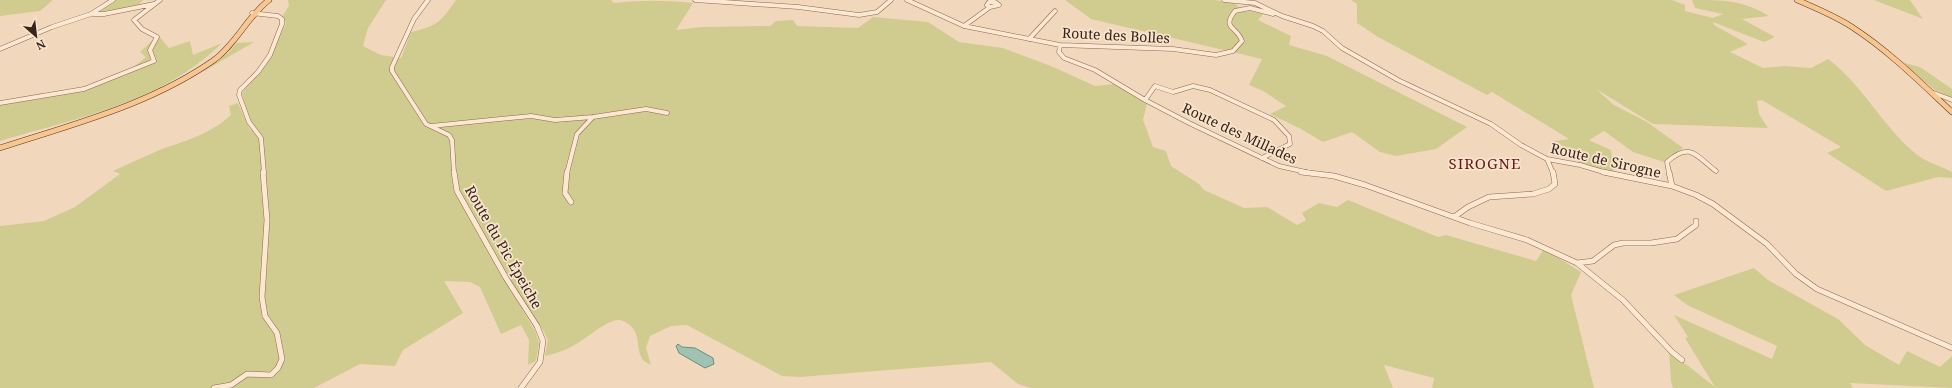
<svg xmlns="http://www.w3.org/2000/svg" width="1952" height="388" font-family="'Noto Serif',serif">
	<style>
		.green { fill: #d0cc90 }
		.water { fill: #a0c2b2; stroke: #67907f }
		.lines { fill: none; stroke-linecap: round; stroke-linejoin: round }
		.minor-far1-casing { stroke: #8a6854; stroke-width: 5 }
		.minor-casing { stroke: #8a6854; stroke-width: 6 }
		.major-casing { stroke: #573729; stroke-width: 6 }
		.minor-far1 { stroke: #fce7d0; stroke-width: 4 }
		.minor { stroke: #fce7d0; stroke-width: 5 }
		.major { stroke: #f9c68f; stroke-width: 5 }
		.labels { text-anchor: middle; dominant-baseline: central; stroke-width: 3.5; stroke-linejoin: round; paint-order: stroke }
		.street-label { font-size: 14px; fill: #38241a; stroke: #f8e4cc }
		.neighbourhood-label { font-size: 15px; letter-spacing: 1px; fill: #681916; stroke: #f8e4cc }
	</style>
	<rect width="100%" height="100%" fill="#f1d8bc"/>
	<!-- green -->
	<path class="green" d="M0,0H53L40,11L0,16Z
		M116,0H143L138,6L99,12Z
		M288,0H386L368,28L363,46L381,55L401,58L411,32C438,26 440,22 456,0H611L614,3C641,0 666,0 693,3L676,30L702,27L770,26L776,21L793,20L797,26L858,28L873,17L928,22L959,42L1003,48L1051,66L1095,86L1114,84L1147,104L1143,120L1153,147L1166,151L1171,166L1199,184L1204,190L1244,208L1267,207L1297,225L1306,220L1302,213L1319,203L1337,207L1348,200L1438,237L1446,235L1536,261L1544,249L1581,272L1571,295L1594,388H1432L1434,378L1384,365L1393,388H1030L1018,384L991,362L800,377L782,376L687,325L671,326L650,336L646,348L651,365C630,357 646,335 627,323C623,320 618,319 613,321C597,327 584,341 569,348C561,352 553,354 545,356L548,340L543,330L484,245L535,331L539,343L536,361L528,365L529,340L521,325L501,334L480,287L470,282L444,281L463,313L403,350L395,366L360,364L314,388H0V226L44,221L75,207L120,174L113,171C129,164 145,156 162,149C188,140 210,134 231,115L229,106L238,103L251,132L242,93C262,69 273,52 286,23L283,15L289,6Z
		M1065,0H1214L1234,3L1245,12L1250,11L1263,14L1258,20L1291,36L1289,45L1327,56L1467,127L1436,149L1396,156L1380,152L1352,132L1323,142L1301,129L1270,114L1286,106L1263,91L1249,85L1262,59L1091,19Z
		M1351,0H1672L1685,5V11L1713,18L1723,14L1695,8L1692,0C1723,0 1743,0 1769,16L1742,19L1775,37L1764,42L1713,22L1714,25L1748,44L1730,52L1763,68L1784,66L1811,68L1828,59C1863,85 1882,126 1916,154C1926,162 1941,166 1952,172V178L1938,177L1886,191L1827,153L1841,147L1762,100L1757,101L1759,114L1768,128L1653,124L1596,89L1614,105L1647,122L1683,148L1664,162L1633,152L1604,131L1589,140L1611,150L1614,173L1577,163L1582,157L1554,141L1569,139L1492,92L1487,95L1378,37L1357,23V4Z
		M1874,0H1910L1923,19Z
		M158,35L169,48L190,41L193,55L222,43C162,102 78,118 0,141V101L42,93L49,96L79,90L125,74L146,57L140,52Z
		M254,42L199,74L228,53L237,43Z
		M1901,62L1920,67L1952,89V98L1935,90Z
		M1754,268L1768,280L1838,319L1865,345L1899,365L1907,351L1940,367L1952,356V388L1850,383L1853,388H1673L1671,381L1669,351L1715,387L1685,338L1688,337L1674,315L1772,359L1777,346L1687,305L1674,295Z"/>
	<!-- water -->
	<path class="water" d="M678,344L682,347L695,348L713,358L714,364L705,368L679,353L676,346Z"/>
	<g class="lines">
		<defs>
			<path id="minor-far1" d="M428,0L414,19L392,67V71L426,124L449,135L452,140L454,173
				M695,0L798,7L859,15L877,12L891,0
				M907,0L964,26L1060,45L1173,49L1216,55L1233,51L1242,41C1237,26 1221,29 1235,11L1250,8L1273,14
				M1224,0L1255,3L1282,16L1313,26L1323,31L1342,48L1398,80L1491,124L1521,145L1547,159L1580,165L1607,173
				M989,2H995L999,5L990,7L987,5Z
				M252,13L278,16L282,19V24L270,55L258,72L240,90L239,95L249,122L261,138L264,173
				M93,14H104L154,4
				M964,26L990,7
				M1029,39L1055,11
				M1060,45L1059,52L1064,58L1095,70L1145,100L1189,123L1279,166L1310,173
				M0,49L52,27L91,14L113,0
				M1931,92L1952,100
				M1145,100L1155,86L1173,92L1193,86L1210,90L1274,120L1289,136L1290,144L1262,158
				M0,103L84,89L154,61L150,50L157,37L142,29L134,20L160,0
				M431,126L531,116L555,120L593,117L646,109L667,113
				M1547,159L1553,173
				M567,173L577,134L593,117
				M1669,173L1667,162C1690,141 1696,156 1716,171"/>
			<path id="minor" d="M454,172L457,191L506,278L537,326L543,341L540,362L521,388
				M567,172L565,193L571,202
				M1301,172L1334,176L1365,185L1470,223L1527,240L1577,263L1593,261L1614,245L1623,243H1651L1677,239L1696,225V221
				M1603,172L1672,186L1696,195L1713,204L1767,244L1796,274L1817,289L1952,348
				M1669,172L1672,186
				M1454,217L1468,207L1489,197L1533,194L1549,189L1555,184L1553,172
				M1577,263L1623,300L1672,352L1682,360
				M214,388L231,385L247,374L271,375L278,368L282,359L277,333L265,316L262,297L267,220L263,172"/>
			<path id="major" d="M1797,0C1816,8 1835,16 1852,27C1889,51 1920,82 1952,112
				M0,148C73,124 150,105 214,60C236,44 247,17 269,0"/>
		</defs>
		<!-- minor-far1 casing -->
		<use href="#minor-far1" class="minor-far1-casing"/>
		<!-- minor casing -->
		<use href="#minor" class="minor-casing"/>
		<!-- major casing -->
		<use href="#major" class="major-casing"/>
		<!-- minor-far1 -->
		<use href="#minor-far1" class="minor-far1"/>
		<!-- minor -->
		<use href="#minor" class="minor"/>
		<!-- major -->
		<use href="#major" class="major"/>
	</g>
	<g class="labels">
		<!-- street labels -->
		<g class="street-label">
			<text transform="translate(1116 35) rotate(3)">Route des Bolles</text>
			<text transform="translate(1240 133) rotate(25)">Route des Millades</text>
			<text transform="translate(1606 160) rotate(13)">Route de Sirogne</text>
			<text transform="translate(504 247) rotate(60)">Route du Pic Épeiche</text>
		</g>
		<!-- neighbourhood labels -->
		<g class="neighbourhood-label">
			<text x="1485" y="163">SIROGNE</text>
		</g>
	</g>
	<!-- north arrow -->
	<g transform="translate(36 36) rotate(152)" stroke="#f8e4cc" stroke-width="3" paint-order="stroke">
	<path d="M0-3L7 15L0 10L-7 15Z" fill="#38241a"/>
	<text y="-6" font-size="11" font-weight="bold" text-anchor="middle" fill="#38241a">N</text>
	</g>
</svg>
